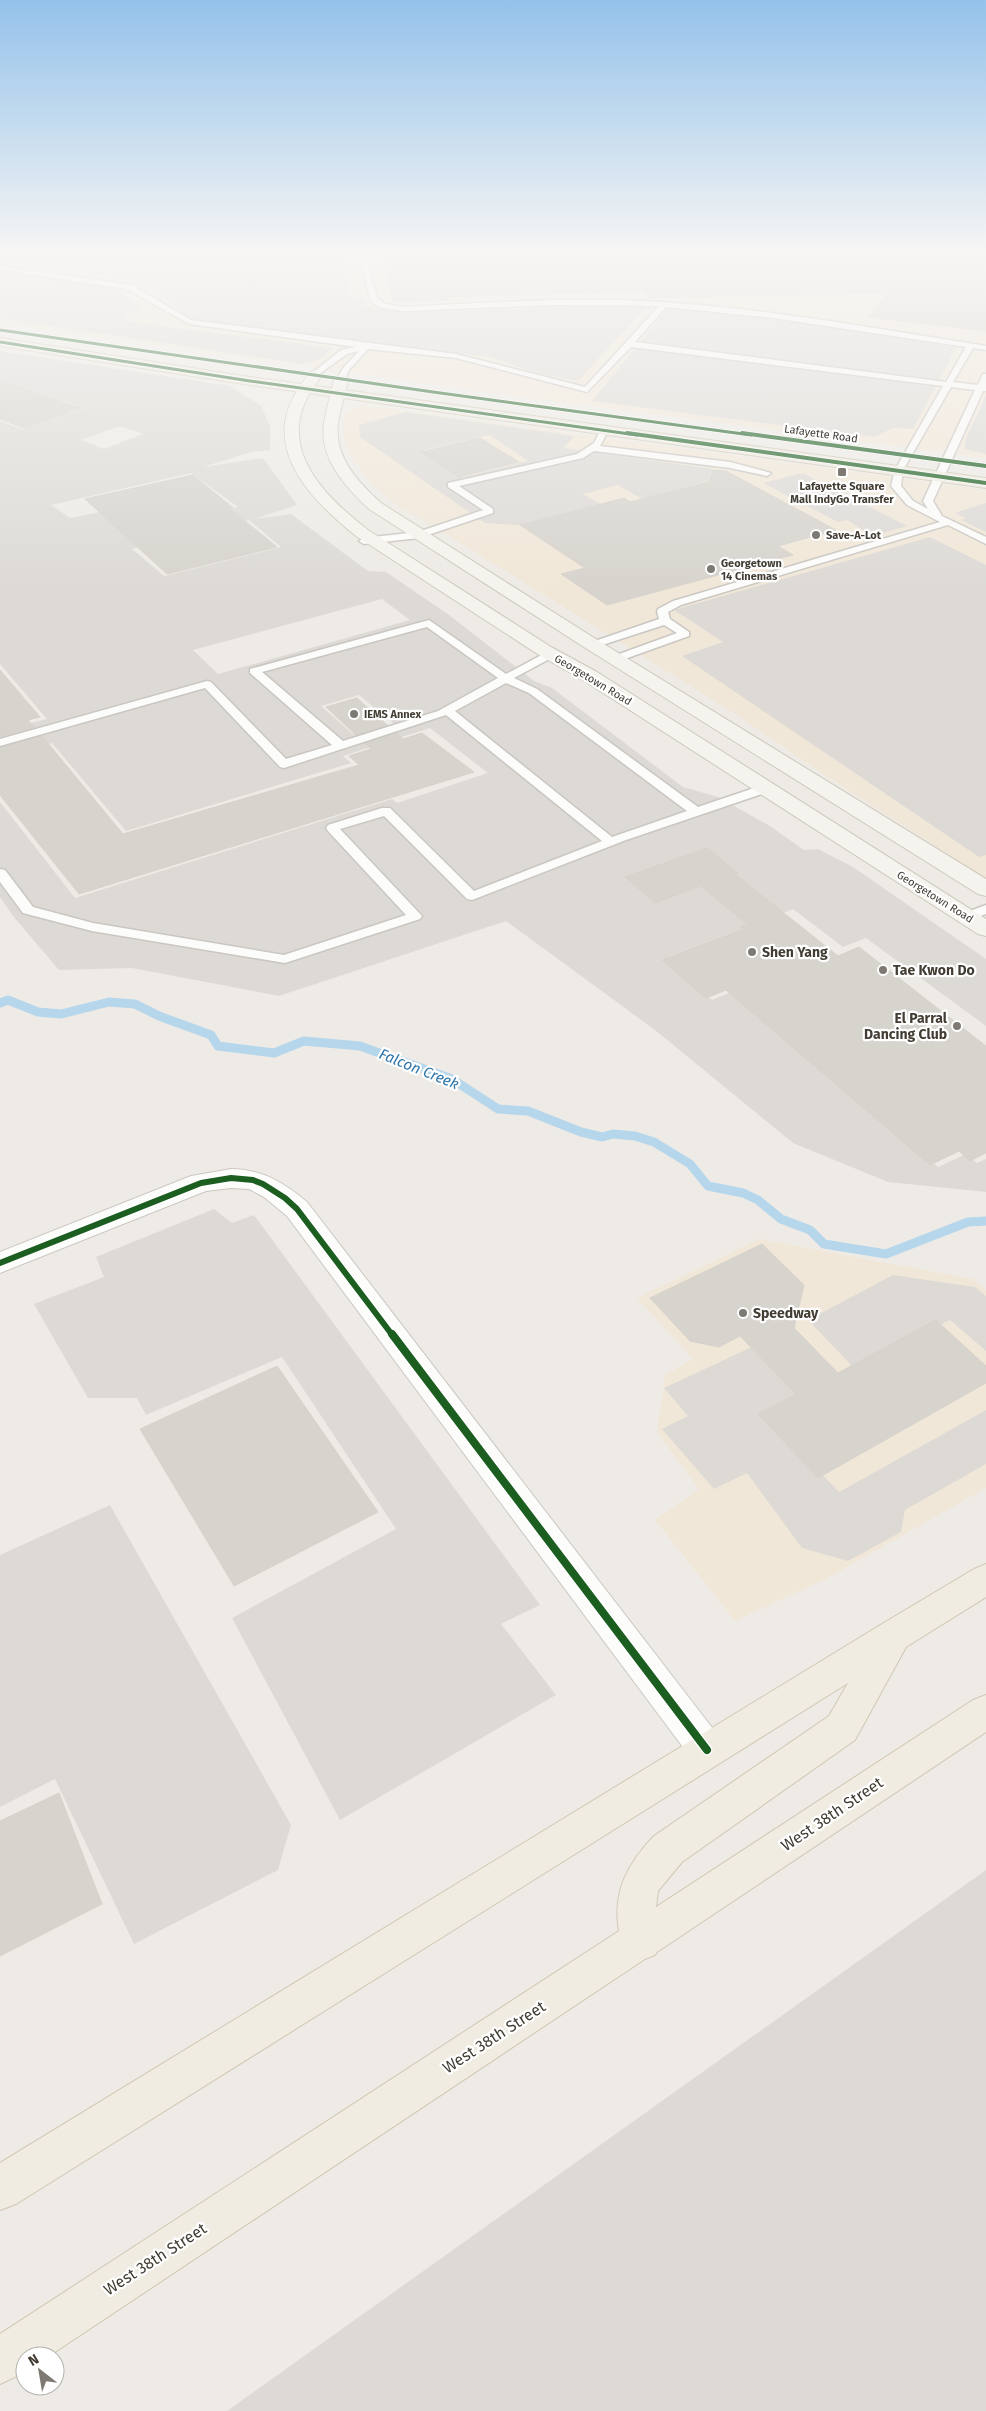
<svg xmlns="http://www.w3.org/2000/svg" width="986" height="2411" font-family="'Fira Sans',sans-serif">
	<style>
		.commercial { fill: #f1e7d8 }
		.parking { fill: #dddad6; fill-rule: evenodd }
		.lines { fill: none; stroke-linecap: round; stroke-linejoin: round }
		.stream { stroke: #b6d6ec; stroke-width: 9 }
		.building { fill: #d7d4ce; stroke: #d6d2cc }
		.lane-casing { stroke: #cac7c2; stroke-width: 3 }
		.street-casing { stroke: #cac7c2; stroke-width: 2 }
		.secondary-casing { stroke: #cdc8bd; stroke-width: 2 }
		.primary-casing { stroke: #d0c7b3; stroke-width: 2 }
		.lane { fill: #fcfcfb; fill-rule: evenodd }
		.street { fill: #fcfcfb; fill-rule: evenodd }
		.secondary { fill: #f5f3ed; fill-rule: evenodd }
		.primary { fill: #f0ece2; fill-rule: evenodd }
		.cycleway-far3-casing { stroke: #fff; stroke-width: 4.5 }
		.cycleway-far2-casing { stroke: #fff; stroke-width: 5.5 }
		.cycleway-far1-casing { stroke: #fff; stroke-width: 9 }
		.cycleway-casing { stroke: #fff; stroke-width: 11 }
		.cycleway-far3 { stroke: #1b5e20; stroke-width: 3 }
		.cycleway-far2 { stroke: #1b5e20; stroke-width: 4 }
		.cycleway-far1 { stroke: #1b5e20; stroke-width: 6 }
		.cycleway { stroke: #1b5e20; stroke-width: 8 }
		.poi-dot { fill: #7e7972; stroke: #fff; stroke-width: 2 }
		.labels { text-anchor: middle; dominant-baseline: central; stroke-width: 4.5; stroke-linejoin: round; paint-order: stroke }
		.far-street-label { font-size: 11px; fill: #423c33; stroke: #fff }
		.far-poi-label { font-size: 11px; font-weight: bold; fill: #423c33; stroke: #fff; text-anchor: start }
		.poi-label { font-size: 14px; font-weight: bold; fill: #423c33; stroke: #fff; text-anchor: start }
		.water-label { font-size: 15px; font-style: italic; fill: #2f76ab; stroke: #fff }
		.near-street-label { font-size: 16px; fill: #423c33; stroke: #fff }
	</style>
	<rect width="100%" height="100%" fill="#eeebe6"/>
	<!-- commercial -->
	<path class="commercial" d="M0,251H986V458L529,398L0,323Z
		M363,405L986,490V879L799,758L737,715L425,521L400,508L371,483L354,461L345,444L342,424L346,411Z
		M759,1239L973,1279L986,1290V1488L826,1579L735,1621L655,1520L699,1489L657,1433L665,1375L693,1359L637,1298Z"/>
	<!-- parking -->
	<path class="parking" d="M0,251H144L142,252L193,258L210,251L233,254L238,251H341L349,295L364,299L365,306L377,310L440,312L574,306L646,307L578,381L533,372L490,357L208,322L188,317L152,287L125,279L0,261Z
		M0,272L92,284L120,292L142,309L123,316L130,322L333,348L319,360L302,364L0,318Z
		M669,307L820,324L956,348L913,429L893,428L874,437L592,401Z
		M0,351L230,386L261,406L270,426V450L251,452L203,467L263,458L297,505L254,519L291,514L368,571L386,572L449,615L534,681L552,688L683,787L718,797L770,826L804,850L818,849L853,867L986,959V1026L866,938L843,947L793,909L668,957L666,962L712,1000L751,984L752,1010L938,1167L966,1154L977,1163L986,1159V1192L888,1182L793,1143L655,1030L506,921L279,996L132,968L59,970L13,916L0,897V802L75,898L392,799L397,803L488,773L430,728L343,756L351,763L126,831L52,743L0,758V731L47,719L0,664V421L22,429L83,408L0,378ZM120,426L143,434L104,449L81,440ZM191,473L238,507L137,532L111,510L70,518L51,505ZM249,520L281,547L164,576L132,549ZM382,599L410,620L218,674L193,650ZM359,695L393,723V724L353,734L321,706ZM707,848L738,873L655,903L625,877Z
		M986,396V454L965,449V440Z
		M406,412L575,436L563,448L713,469L708,481L642,499L618,485L583,494L600,504L519,525L485,523L360,437L359,425ZM490,435L528,461L464,477L423,450Z
		M803,473L907,526L873,536L847,520L838,522L763,483Z
		M986,503V532L961,520L966,518L955,513Z
		M930,537L986,565V855L979,857L682,656L723,642L674,610Z
		M214,1209L232,1223L254,1215L540,1605L501,1624L556,1695L340,1820L232,1618L396,1529L282,1357L146,1415L137,1398H88L34,1304L104,1277L96,1257Z
		M893,1275L975,1287L986,1296V1351L950,1320L854,1368L808,1320Z
		M754,1346L802,1400L769,1419L839,1492L986,1410V1464L905,1510L901,1532L848,1561L802,1548L747,1473L714,1489L662,1429L688,1416L664,1388Z
		M110,1505L291,1825L278,1870L134,1944L55,1779L0,1807V1555Z
		M986,1870V2411H227Z"/>
	<g class="lines">
		<!-- stream -->
		<path class="stream" d="M0,1003L8,1000L38,1012L61,1014L109,1002L135,1004L159,1016L211,1035L218,1046L274,1053L304,1041L360,1046L452,1079L498,1109L528,1111L581,1132L602,1137L613,1134L635,1136L654,1142L690,1164L708,1186L743,1193L758,1200L781,1219L810,1230L824,1244L886,1254L968,1222L986,1221"/>
	</g>
	<!-- building -->
	<path class="building" d="M408,251H986V331L868,317L887,293L649,298L645,291L447,297L449,300L393,301L384,255H409Z
		M0,379L80,408L24,428L0,419Z
		M480,438L519,462L459,477L421,452Z
		M713,470L726,471L836,530L778,546L793,555L607,605L561,574L585,568L520,525L624,498L630,502L709,482Z
		M193,475L233,508H229L277,547L167,574L85,499Z
		M0,670L40,717L28,720L34,727L0,737Z
		M357,698L387,725L356,735L326,707Z
		M396,733L403,739L422,733L474,772L79,894L0,795V748L42,736L123,834L359,765L349,756L371,749L365,743Z
		M707,848L738,873L735,874L838,956L859,947L986,1046V1153L970,1161L959,1151L930,1165L726,990L706,998L662,960L743,929L740,927L748,925L701,886L655,903L625,877Z
		M762,1244L804,1285L794,1328L838,1373L936,1320L986,1366V1383L818,1478L758,1414L796,1394L740,1336L719,1347L690,1341L650,1298Z
		M277,1366L378,1512L234,1586L140,1429Z
		M59,1793L102,1904L0,1956V1821Z"/>
	<g class="lines">
		<defs>
			<path id="lane" d="M358,251H364L377,298L385,304L405,307C485,303 564,297 644,301C759,307 873,328 986,346V350L973,348L953,382L978,385L983,374H986V391H983L933,501L942,516L986,537V544L948,525L681,605L668,612L670,619L689,632V636L619,661H611V657L677,633L664,625L593,648L588,645L589,643L659,619L657,611L658,609L673,601L940,522L907,505L891,486L895,470L943,386L631,347L587,392L456,358L368,349L349,370L344,380L337,378L344,367L359,351L347,354L315,377L311,375L312,373L341,350L356,347L189,324L127,289L0,270V266L132,285L191,320L456,354L585,387L659,306L554,305L405,311L380,308L371,301ZM666,307L773,318L966,347L946,382L635,342ZM951,387L975,390L923,501L928,509L913,501L901,486L903,470Z
				M605,426L609,429L600,446L730,462L771,473L767,476L730,468L594,451L583,458L459,486L493,509V513L419,538L364,544L359,541L364,538L418,532L483,510L448,487V483L577,454L594,443L601,429Z
				M429,620L506,674L547,652H555V656L514,678L537,689L698,807L760,786H768L770,789L768,792L626,840L472,900L467,899L384,816L340,829L422,916L420,919L285,963L92,931L23,913L0,882V869L5,870L33,907L93,923L284,955L406,915L328,831L326,828L328,825L382,808H390L474,891L602,841L446,715L284,768L280,767L205,688L0,746V739L207,681L211,682L286,759L332,745L250,673V669ZM427,627L498,678L438,711L343,741L262,672ZM506,683L529,693L687,811L612,837L455,711Z
				M986,905V914L967,921L960,917L962,914Z"/>
			<path id="street" d="M231,1169C262,1169 284,1183 307,1202L720,1738L725,1750L720,1762L707,1767L694,1762L287,1216L264,1197L249,1189L231,1188L206,1191L0,1273V1252L191,1176Z"/>
			<path id="secondary" d="M315,371L322,375C317,382 311,390 307,398C279,453 328,499 368,530L551,647L597,672L986,919V936L978,934L583,680L539,655L356,536C316,504 264,454 293,398C298,389 304,380 310,372Z
				M341,374L348,378C346,393 340,408 338,424C334,457 358,482 381,503L599,641L986,879V896L978,894L587,649L369,509C346,487 319,459 324,424C326,408 332,393 334,378Z"/>
			<path id="primary" d="M0,338L250,377L986,478V488L250,385L0,346Z
				M986,1564V1597L906,1647L855,1740L682,1862L658,1891L656,1907L973,1700L986,1695V1732L657,1952L655,1955L645,1959L49,2356H25V2372L0,2384V2334L619,1931C612,1892 628,1863 654,1836L829,1716L848,1683L16,2204L0,2210V2163L882,1624L974,1569Z"/>
		</defs>
		<!-- lane casing -->
		<use href="#lane" class="lane-casing"/>
		<!-- street casing -->
		<use href="#street" class="street-casing"/>
		<!-- secondary casing -->
		<use href="#secondary" class="secondary-casing"/>
		<!-- primary casing -->
		<use href="#primary" class="primary-casing"/>
		<!-- lane -->
		<use href="#lane" class="lane"/>
		<!-- street -->
		<use href="#street" class="street"/>
		<!-- secondary -->
		<use href="#secondary" class="secondary"/>
		<!-- primary -->
		<use href="#primary" class="primary"/>
		<defs>
			<path id="cycleway-far3" d="M0,330L433,392L751,435
				M0,342L250,381L637,435"/>
			<path id="cycleway-far2" d="M627,433L986,483
				M742,433L986,466"/>
			<path id="cycleway-far1" d="M0,1263L201,1183L231,1178L253,1180L263,1184L285,1198L297,1209L393,1336"/>
			<path id="cycleway" d="M392,1334L707,1750"/>
		</defs>
		<!-- cycleway-far3 casing -->
		<use href="#cycleway-far3" class="cycleway-far3-casing"/>
		<!-- cycleway-far2 casing -->
		<use href="#cycleway-far2" class="cycleway-far2-casing"/>
		<!-- cycleway-far1 casing -->
		<use href="#cycleway-far1" class="cycleway-far1-casing"/>
		<!-- cycleway casing -->
		<use href="#cycleway" class="cycleway-casing"/>
		<!-- cycleway-far3 -->
		<use href="#cycleway-far3" class="cycleway-far3"/>
		<!-- cycleway-far2 -->
		<use href="#cycleway-far2" class="cycleway-far2"/>
		<!-- cycleway-far1 -->
		<use href="#cycleway-far1" class="cycleway-far1"/>
		<!-- cycleway -->
		<use href="#cycleway" class="cycleway"/>
	</g>
	<!-- sky -->
	<linearGradient id="sky" x2="0" y2="1"><stop stop-color="#94c2ea"/><stop offset="0.43" stop-color="#f7f6f4"/><stop offset="1" stop-color="#f7f6f4" stop-opacity="0"/></linearGradient>
	<rect width="986" height="588" fill="url(#sky)"/>
	<!-- markers -->
	<g class="poi-dot">
		<rect x="837" y="467" width="10" height="10" rx="2.5"/>
		<circle cx="816" cy="535" r="5"/>
		<circle cx="711" cy="569" r="5"/>
		<circle cx="354" cy="714" r="5"/>
		<circle cx="752" cy="952" r="5"/>
		<circle cx="883" cy="970" r="5"/>
		<circle cx="957" cy="1026" r="5"/>
		<circle cx="743" cy="1313" r="5"/>
	</g>
	<g class="labels">
		<!-- far-street labels -->
		<g class="far-street-label">
			<text transform="translate(821 434) rotate(8)">Lafayette Road</text>
			<text transform="translate(593 680) rotate(31)">Georgetown Road</text>
			<text transform="translate(935 897) rotate(32)">Georgetown Road</text>
		</g>
		<!-- far-poi labels -->
		<g class="far-poi-label">
			<text x="842" y="486" text-anchor="middle">Lafayette Square<tspan x="842" dy="13">Mall IndyGo Transfer</tspan></text>
			<text x="826" y="535">Save-A-Lot</text>
			<text x="721" y="563">Georgetown<tspan x="721" dy="13">14 Cinemas</tspan></text>
			<text x="364" y="714">IEMS Annex</text>
		</g>
		<!-- poi labels -->
		<g class="poi-label">
			<text x="762" y="952">Shen Yang</text>
			<text x="893" y="970">Tae Kwon Do</text>
			<text x="947" y="1018" text-anchor="end">El Parral<tspan x="947" dy="16">Dancing Club</tspan></text>
			<text x="753" y="1313">Speedway</text>
		</g>
		<!-- water labels -->
		<g class="water-label">
			<text transform="translate(419 1069) rotate(22)">Falcon Creek</text>
		</g>
		<!-- near-street labels -->
		<g class="near-street-label">
			<text transform="translate(832 1814) rotate(-34)">West 38th Street</text>
			<text transform="translate(494 2037) rotate(-33)">West 38th Street</text>
			<text transform="translate(155 2259) rotate(-33)">West 38th Street</text>
		</g>
	</g>
	<!-- north arrow -->
	<g transform="translate(40 2371) rotate(329)"><circle r="24" fill="#ffffff" stroke="#b3b1ad"/>
	<path d="M0-4L9 19L0 12L-9 19Z" fill="#7e7972"/>
	<text y="-8" font-size="14" font-weight="bold" text-anchor="middle" fill="#423c33">N</text>
	</g>
</svg>
